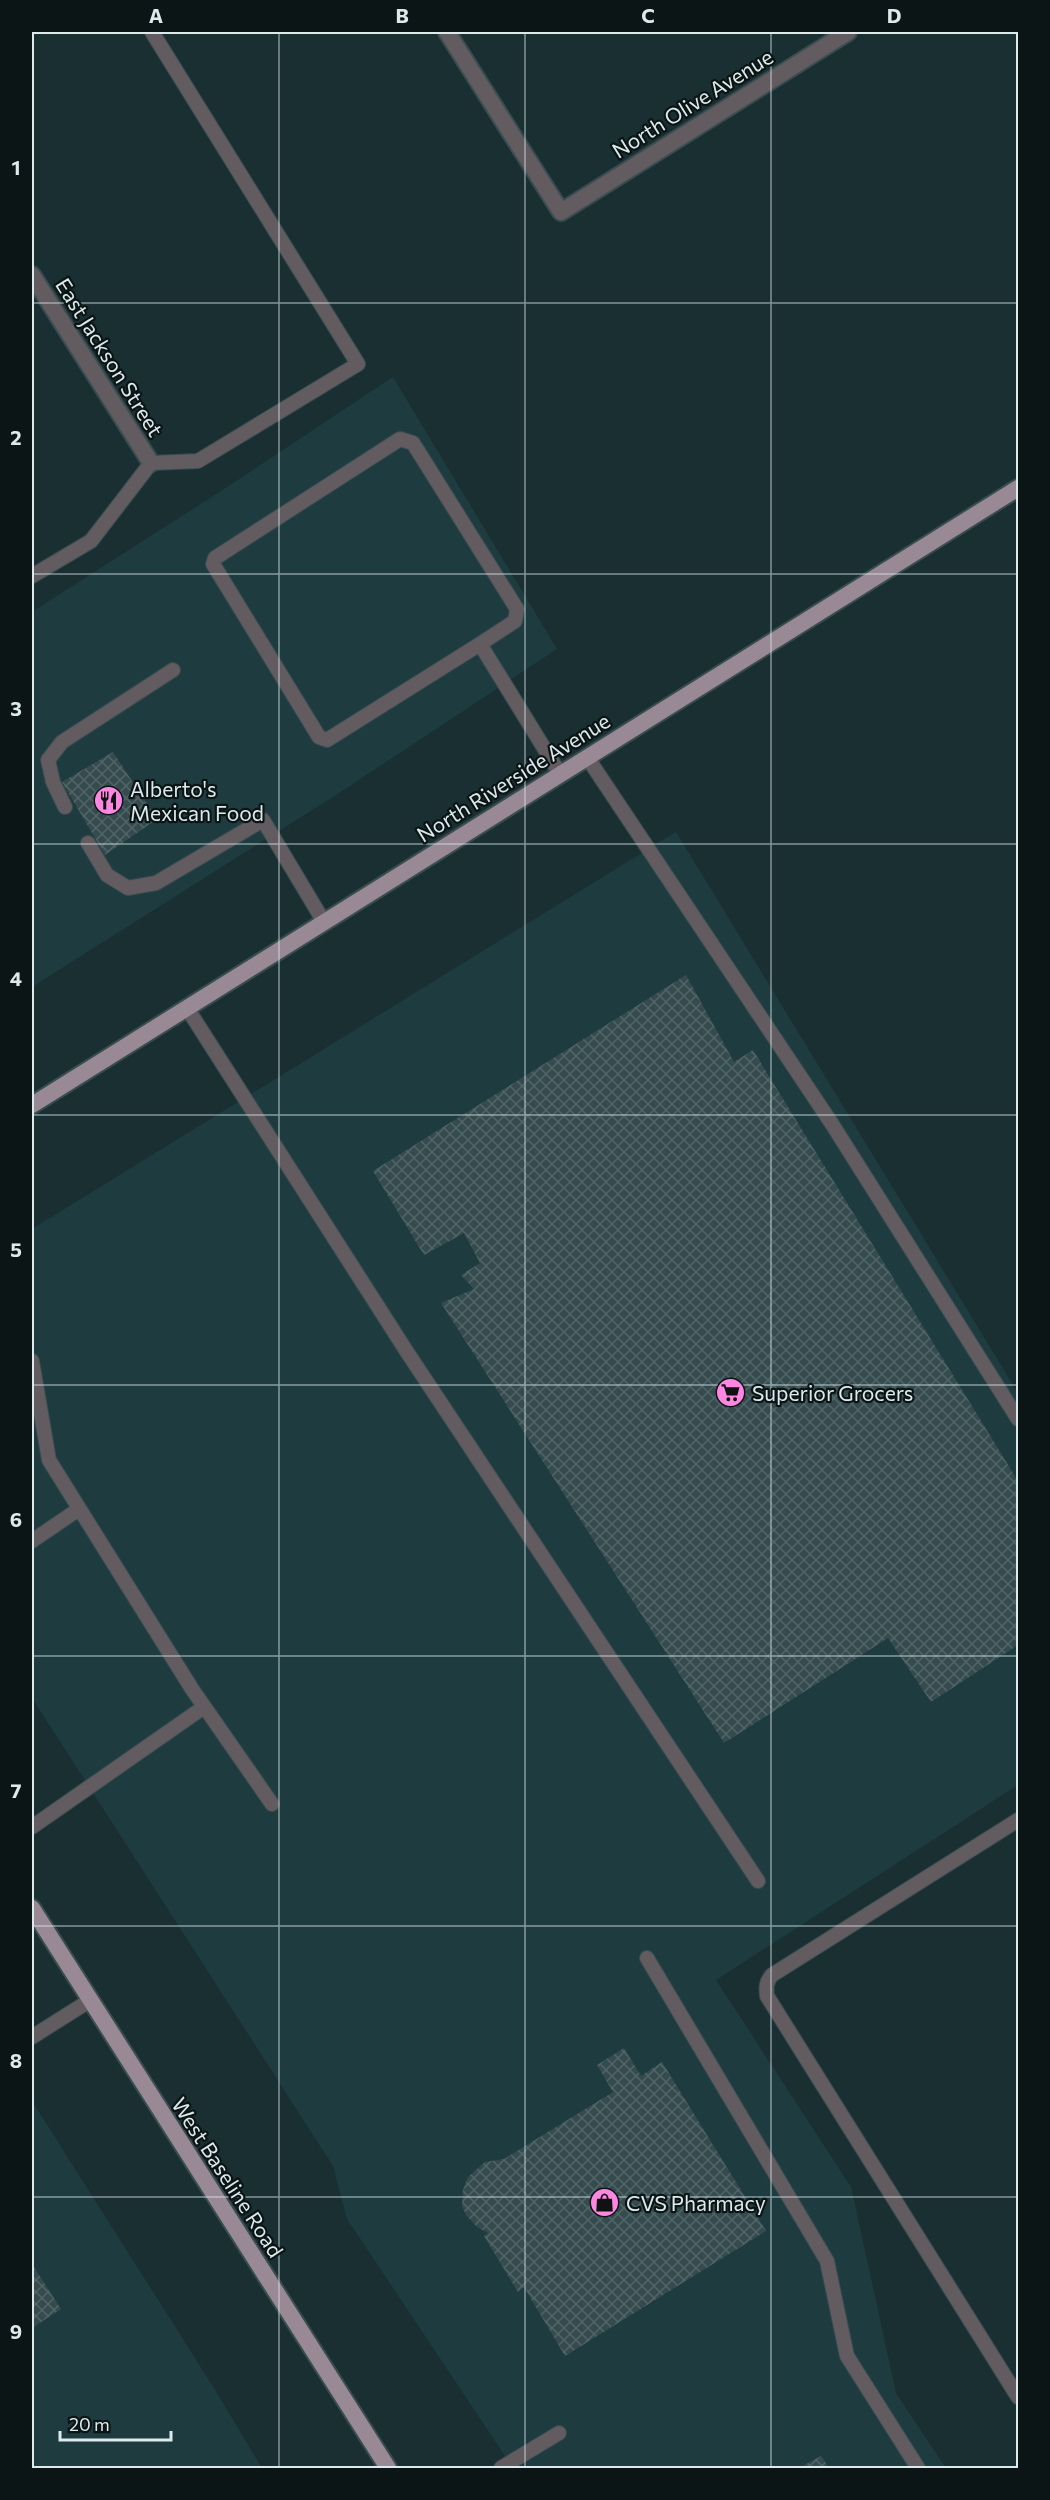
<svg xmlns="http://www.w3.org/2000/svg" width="1050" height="2500" font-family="Commissioner,sans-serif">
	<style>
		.built { fill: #1e3c40 }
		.building { fill: url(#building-cross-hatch) }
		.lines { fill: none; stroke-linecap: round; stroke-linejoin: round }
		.service-casing { stroke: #394d50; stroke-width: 16 }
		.minor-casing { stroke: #394d50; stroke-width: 20 }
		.primary-casing { stroke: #394d50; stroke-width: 20 }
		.service { stroke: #625b60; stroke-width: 14 }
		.minor { stroke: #625b60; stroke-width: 16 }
		.primary { stroke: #988994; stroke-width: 16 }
		.grid { fill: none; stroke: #ddeaec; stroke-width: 1.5; stroke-opacity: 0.55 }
		.labels { text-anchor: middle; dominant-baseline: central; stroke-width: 4.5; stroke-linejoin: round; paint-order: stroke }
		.street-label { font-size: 21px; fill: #ddeaec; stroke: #0c1516 }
		.poi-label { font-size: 21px; fill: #ddeaec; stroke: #0c1516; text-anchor: start }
		.neatline { fill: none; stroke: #ddeaec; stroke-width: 2 }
		.grid-label { font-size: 20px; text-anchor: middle; font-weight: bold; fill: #ddeaec }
	</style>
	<defs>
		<pattern id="building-cross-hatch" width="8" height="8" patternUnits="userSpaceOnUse" patternTransform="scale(1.5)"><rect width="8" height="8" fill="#354b4e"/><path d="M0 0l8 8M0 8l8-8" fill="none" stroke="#526568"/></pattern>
	</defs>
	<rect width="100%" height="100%" fill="#1a2f32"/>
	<!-- built -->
	<path class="built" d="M393,377L557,649L342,791L32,987V612L238,480Z
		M676,832L1018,1393V1785L716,1980L851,2187L896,2393L946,2468H513L347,2219L333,2166L32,1698V1229Z
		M32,2101L217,2393L262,2468H32Z"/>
	<!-- building -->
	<path class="building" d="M113,752L157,819L105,855L62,782Z
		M686,975L734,1062L753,1050L1018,1481V1645L931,1702L888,1638L724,1743L441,1303L474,1289L461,1275L480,1263L464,1233L424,1255L373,1171Z
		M624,2048L641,2076L662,2062L766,2231L565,2356L524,2287L518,2292L484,2236L488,2233L477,2227L466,2215L462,2206L463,2190L468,2177L485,2162L504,2159L613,2092L597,2065Z
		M32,2264L61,2309L32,2328Z
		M821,2456L829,2468H799Z"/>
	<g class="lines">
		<defs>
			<path id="service" d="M32,576L91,541L151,463L198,461L358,364L152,32
				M480,644L515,621L517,609L413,443L400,439L215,558L213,564L319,737L327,740L480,644L560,774
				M587,757L832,1124L1018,1419
				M65,807L53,782L48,760L62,742L173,670
				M88,843L107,875L128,888L156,883L263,820L324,922
				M187,1008L407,1352L758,1881
				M32,1361L49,1460L192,1689L272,1804
				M32,1541L79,1509
				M1018,1820L772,1975C766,1982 766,1987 767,1996L1018,2397
				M32,1827L204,1707
				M647,1958L827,2261L847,2356L918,2468
				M32,2037L89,2001
				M501,2468L559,2433"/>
			<path id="minor" d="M447,32L561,212L848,32
				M32,275L151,463"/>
			<path id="primary" d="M32,1105L1018,488
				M32,1908L388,2468"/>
		</defs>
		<!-- service casing -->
		<use href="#service" class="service-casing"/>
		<!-- minor casing -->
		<use href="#minor" class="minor-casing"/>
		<!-- primary casing -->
		<use href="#primary" class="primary-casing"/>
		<!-- service -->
		<use href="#service" class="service"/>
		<!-- minor -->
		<use href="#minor" class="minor"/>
		<!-- primary -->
		<use href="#primary" class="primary"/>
	</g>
	<!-- grid -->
	<path class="grid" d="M279,32V2468M525,32V2468M771,32V2468M32,303H1018M32,574H1018M32,844H1018M32,1115H1018M32,1385H1018M32,1656H1018M32,1926H1018M32,2197H1018"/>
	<!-- icons -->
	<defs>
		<symbol id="restaurant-disc" viewBox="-11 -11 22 22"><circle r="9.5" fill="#fd86e1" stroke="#0c1516"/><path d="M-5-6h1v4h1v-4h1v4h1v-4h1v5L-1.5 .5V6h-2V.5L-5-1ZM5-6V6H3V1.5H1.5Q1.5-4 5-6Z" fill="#111"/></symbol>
		<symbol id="supermarket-disc" viewBox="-11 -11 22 22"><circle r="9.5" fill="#fd86e1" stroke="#0c1516"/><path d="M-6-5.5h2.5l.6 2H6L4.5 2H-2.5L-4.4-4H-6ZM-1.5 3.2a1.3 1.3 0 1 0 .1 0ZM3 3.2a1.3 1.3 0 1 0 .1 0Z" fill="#111"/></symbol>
		<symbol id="shop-disc" viewBox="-11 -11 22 22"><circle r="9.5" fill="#fd86e1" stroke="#0c1516"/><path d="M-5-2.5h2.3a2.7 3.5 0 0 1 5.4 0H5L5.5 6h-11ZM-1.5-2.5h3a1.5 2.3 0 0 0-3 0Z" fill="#111"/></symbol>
	</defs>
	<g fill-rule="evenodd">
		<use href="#restaurant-disc" x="92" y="784" width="33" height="33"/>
		<use href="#supermarket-disc" x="714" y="1376" width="33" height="33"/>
		<use href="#shop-disc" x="588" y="2186" width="33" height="33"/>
	</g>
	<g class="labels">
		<!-- street labels -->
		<g class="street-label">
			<text transform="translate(692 103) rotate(-32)">North Olive Avenue</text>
			<text transform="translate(110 357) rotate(58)">East Jackson Street</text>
			<text transform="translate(513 777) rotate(-32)">North Riverside Avenue</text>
			<text transform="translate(228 2177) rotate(57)">West Baseline Road</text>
		</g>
		<!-- poi labels -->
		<g class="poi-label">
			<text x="130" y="788">Alberto's<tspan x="130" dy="24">Mexican Food</tspan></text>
			<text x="752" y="1392">Superior Grocers</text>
			<text x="626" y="2202">CVS Pharmacy</text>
		</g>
	</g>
	<!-- border -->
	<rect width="1050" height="2500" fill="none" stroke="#0c1516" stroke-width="66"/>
	<!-- scale -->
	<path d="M60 2431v9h111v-9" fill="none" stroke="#ddeaec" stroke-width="3"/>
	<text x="69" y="2431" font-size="18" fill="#ddeaec" stroke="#0c1516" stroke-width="4.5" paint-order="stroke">20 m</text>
	<rect x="33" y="33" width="984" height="2434" class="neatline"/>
	<g class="grid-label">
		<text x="156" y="23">A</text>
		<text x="402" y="23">B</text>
		<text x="648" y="23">C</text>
		<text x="894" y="23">D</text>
		<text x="16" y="175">1</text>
		<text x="16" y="445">2</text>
		<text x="16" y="716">3</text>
		<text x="16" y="986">4</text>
		<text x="16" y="1257">5</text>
		<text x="16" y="1527">6</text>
		<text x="16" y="1798">7</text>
		<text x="16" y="2068">8</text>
		<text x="16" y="2339">9</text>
	</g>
</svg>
